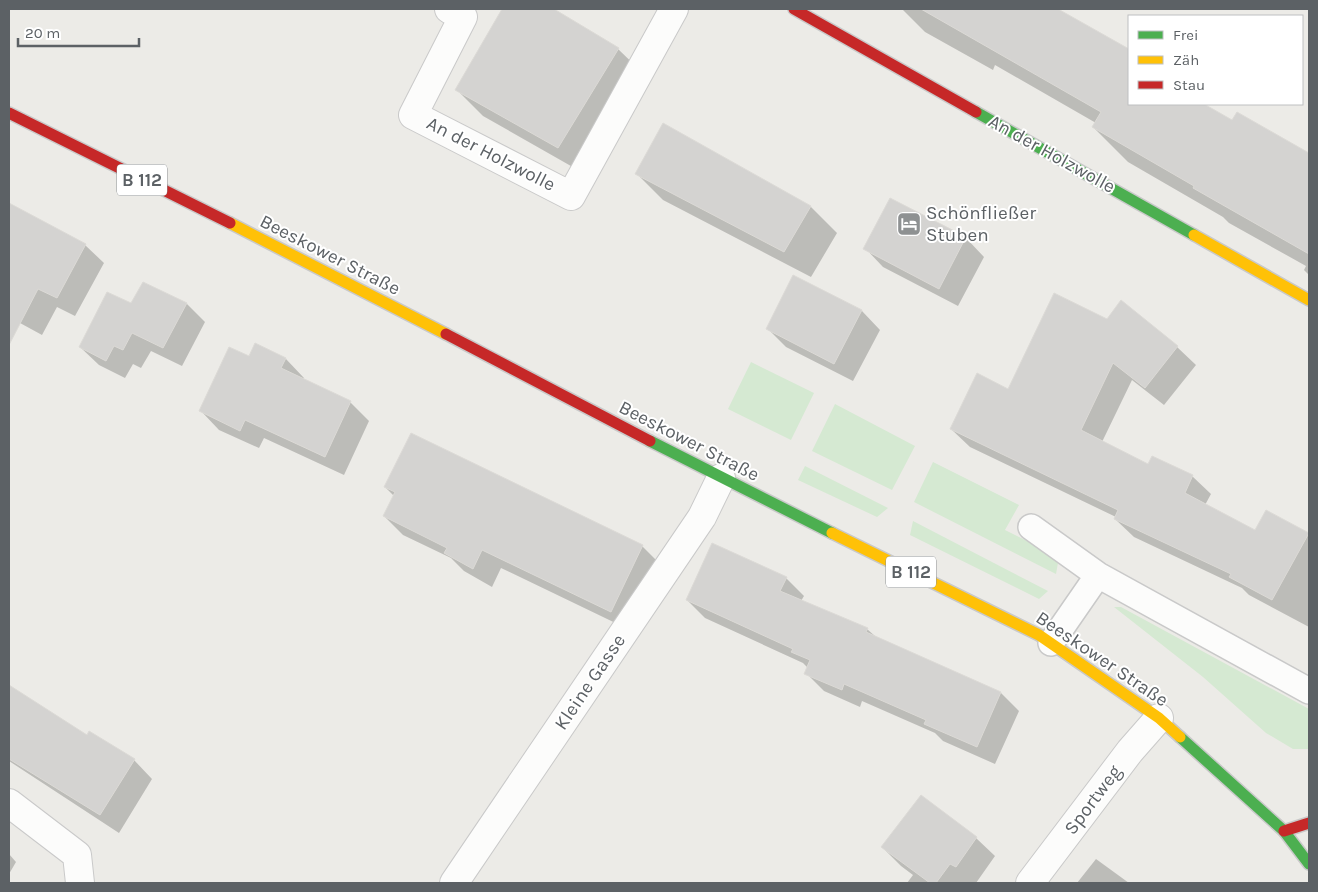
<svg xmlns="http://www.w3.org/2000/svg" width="1318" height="892" font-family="Karla,sans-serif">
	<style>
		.green { fill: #d5e9d2 }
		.shadow { fill: #0003 }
		.building { fill: #d4d3d1; stroke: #dcdad6 }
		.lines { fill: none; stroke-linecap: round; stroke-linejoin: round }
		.lane-casing { stroke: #c9c9c9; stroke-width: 28 }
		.street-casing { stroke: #c9c9c9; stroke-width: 30 }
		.fast-casing { stroke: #c9c9c9; stroke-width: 14 }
		.slow-casing { stroke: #c9c9c9; stroke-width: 14 }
		.jam-casing { stroke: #c9c9c9; stroke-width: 14 }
		.lane { stroke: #fcfcfb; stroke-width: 25 }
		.street { stroke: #fcfcfb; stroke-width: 28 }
		.fast { stroke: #4caf50; stroke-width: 11 }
		.slow { stroke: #ffc107; stroke-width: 11 }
		.jam { stroke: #c62828; stroke-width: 11 }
		.labels { text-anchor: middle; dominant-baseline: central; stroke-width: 4; stroke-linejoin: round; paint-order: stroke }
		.shield { fill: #fff; stroke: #8d9093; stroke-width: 1 }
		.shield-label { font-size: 18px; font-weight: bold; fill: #5c6165 }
		.street-label { font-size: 19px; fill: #5c6165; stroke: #fff }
		.poi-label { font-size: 19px; fill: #5c6165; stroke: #fff; text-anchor: start }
	</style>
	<rect width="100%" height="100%" fill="#ecebe7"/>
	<!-- green -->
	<path class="green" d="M751,362L814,393L791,440L728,409Z
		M835,404L915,446L892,490L812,451Z
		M933,462L1019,505L1005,530L1059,557L1056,574L914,502Z
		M805,466L888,508L877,517L798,480Z
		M913,521L1048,591L1039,599L910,535Z
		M1114,607H1121L1309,709V749H1293L1266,733L1203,677Z"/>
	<!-- shadow -->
	<path class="shadow" d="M504,9H551L618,49L645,75L585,174L483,116L457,90Z
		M902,9H1056L1096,32L1122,58L1129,62V104H1201L1232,122L1309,154V275L1304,270L1306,266L1229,223L1223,217L1128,162L1093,127L1096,123L995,65L993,70L925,32Z
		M637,174L811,207L837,233L811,277L663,200Z
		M891,200L966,238L984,257L958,306L883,267L865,248Z
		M9,204L85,245L104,263L75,316L57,307L42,335L9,317Z
		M793,276L862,311L880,330L853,381L786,347L767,328Z
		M143,283L187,304L205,322L182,366L151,351L141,368L133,364L125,378L99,365L80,347L132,305Z
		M1107,320L1177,347L1196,365L1164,405L1132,380L1102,442L1148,466L1192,476L1211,494L1205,505L1256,532L1267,512L1308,534L1309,627L1249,595L1242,588L1134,537L1115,519L1116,517L970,447L951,429Z
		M256,345L286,359L304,378L303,380L350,402L369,421L344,475L264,438L259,448L219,430L201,411L250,357Z
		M385,487L642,546L661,565L630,630L501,568L492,587L464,571L451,558L403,535L384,516L394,496Z
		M786,578L804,596L801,601L867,629L876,637L1001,693L1019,711L995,764L943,741L935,733L862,701L860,707L824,691L806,673L808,668L803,663L705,618L687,600Z
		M9,686L87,736L134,760L152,779L119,833L9,761Z
		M976,838L995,856L976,883H907L913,875L901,866L882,847Z
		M9,854L16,862L9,874Z
		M1096,859L1129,883H1077Z"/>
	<!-- building -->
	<path class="building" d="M502,9H554L619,48L558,148L455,90Z
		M921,9H1058L1129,49V104H1204L1232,120L1237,112L1309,153V254L1193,188L1194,186L1092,127L1101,112Z
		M663,123L811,206L784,252L635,174Z
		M890,198L966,237L939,289L863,249Z
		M9,203L86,244L57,298L38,289L9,345Z
		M793,275L862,310L834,364L766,329Z
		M143,282L187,303L163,348L132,333L123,350L114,346L106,361L79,347L107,292L131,303Z
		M1054,293L1107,319L1121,300L1178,346L1145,388L1113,363L1081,430L1148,464L1152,456L1193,475L1185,493L1255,530L1266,510L1309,533L1272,600L1229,577L1231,574L1114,519L1118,510L950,429L977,373L1008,389Z
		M255,343L286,358L281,368L351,401L325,457L245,420L240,431L199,411L229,347L249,356Z
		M411,433L643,545L611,612L482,550L473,569L444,553L447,548L383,516L395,492L384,487Z
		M712,543L787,577L780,591L868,628L866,632L1001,692L977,747L924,724L926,720L844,684L842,690L804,674L810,660L791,652L793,649L686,600Z
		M9,685L87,735L89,731L135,759L100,815L9,759Z
		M921,795L977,837L956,867L950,864L936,883H930L881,847Z"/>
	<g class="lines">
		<defs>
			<path id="lane" d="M1031,527L1098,575L1309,691
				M1051,643L1098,575"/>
			<path id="street" d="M449,9L463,17L413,115L571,196L674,9
				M9,803L77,855L80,883
				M454,883L702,517L721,478
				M1030,883L1130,751L1159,718"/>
			<path id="fast" d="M976,112L1194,235
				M650,441L832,533
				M1180,737L1284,831L1309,864"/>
			<path id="slow" d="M230,223L446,334
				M1194,235L1309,300
				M832,533L1039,635L1159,718L1180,737"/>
			<path id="jam" d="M794,9L976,112
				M9,113L230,223
				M446,334L650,441
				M1284,831L1309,823"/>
		</defs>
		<!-- lane casing -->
		<use href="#lane" class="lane-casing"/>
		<!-- street casing -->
		<use href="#street" class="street-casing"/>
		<!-- fast casing -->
		<use href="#fast" class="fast-casing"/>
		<!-- slow casing -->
		<use href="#slow" class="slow-casing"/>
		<!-- jam casing -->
		<use href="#jam" class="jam-casing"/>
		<!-- lane -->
		<use href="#lane" class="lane"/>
		<!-- street -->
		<use href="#street" class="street"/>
		<!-- fast -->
		<use href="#fast" class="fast"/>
		<!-- slow -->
		<use href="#slow" class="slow"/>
		<!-- jam -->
		<use href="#jam" class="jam"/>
	</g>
	<!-- icons -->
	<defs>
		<symbol id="hotel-square" viewBox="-11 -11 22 22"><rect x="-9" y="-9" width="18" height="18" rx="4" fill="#8e9192" stroke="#fff"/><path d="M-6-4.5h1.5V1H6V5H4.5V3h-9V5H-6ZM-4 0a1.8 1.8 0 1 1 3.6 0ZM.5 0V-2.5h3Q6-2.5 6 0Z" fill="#fff"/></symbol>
	</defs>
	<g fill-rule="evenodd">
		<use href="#hotel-square" x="895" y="210" width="28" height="28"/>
	</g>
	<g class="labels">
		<!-- shield labels -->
		<g class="shield">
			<rect x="117" y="164.5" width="50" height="31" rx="4"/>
			<rect x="886" y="556.5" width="50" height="31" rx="4"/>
		</g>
		<g class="shield-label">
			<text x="142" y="180">B 112</text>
			<text x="911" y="572">B 112</text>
		</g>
		<!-- street labels -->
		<g class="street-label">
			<text transform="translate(491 154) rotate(27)">An der Holzwolle</text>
			<text transform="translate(1052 154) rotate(29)">An der Holzwolle</text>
			<text transform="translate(330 255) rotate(27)">Beeskower Straße</text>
			<text transform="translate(689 441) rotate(27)">Beeskower Straße</text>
			<text transform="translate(1102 659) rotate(34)">Beeskower Straße</text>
			<text transform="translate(590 682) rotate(-56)">Kleine Gasse</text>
			<text transform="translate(1093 800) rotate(-53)">Sportweg</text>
		</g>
		<!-- poi labels -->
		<g class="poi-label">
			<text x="926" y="213">Schönfließer<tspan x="926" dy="22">Stuben</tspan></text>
		</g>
	</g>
	<!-- border -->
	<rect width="1318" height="892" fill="none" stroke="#5c6165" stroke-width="20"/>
	<!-- legend -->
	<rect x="1128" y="15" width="175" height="90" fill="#ffffff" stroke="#bec0c1"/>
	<rect x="1138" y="31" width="25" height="8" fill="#4caf50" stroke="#bec0c1"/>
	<text x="1173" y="40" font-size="15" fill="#5c6165">Frei</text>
	<rect x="1138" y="56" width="25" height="8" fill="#ffc107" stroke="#bec0c1"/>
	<text x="1173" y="65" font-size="15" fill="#5c6165">Zäh</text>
	<rect x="1138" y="81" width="25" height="8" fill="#c62828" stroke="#bec0c1"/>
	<text x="1173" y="90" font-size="15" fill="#5c6165">Stau</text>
	<!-- scale -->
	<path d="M18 38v8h121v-8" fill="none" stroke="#5c6165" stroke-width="2.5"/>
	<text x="25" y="38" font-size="15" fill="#5c6165" stroke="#ffffff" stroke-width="4" paint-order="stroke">20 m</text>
</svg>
